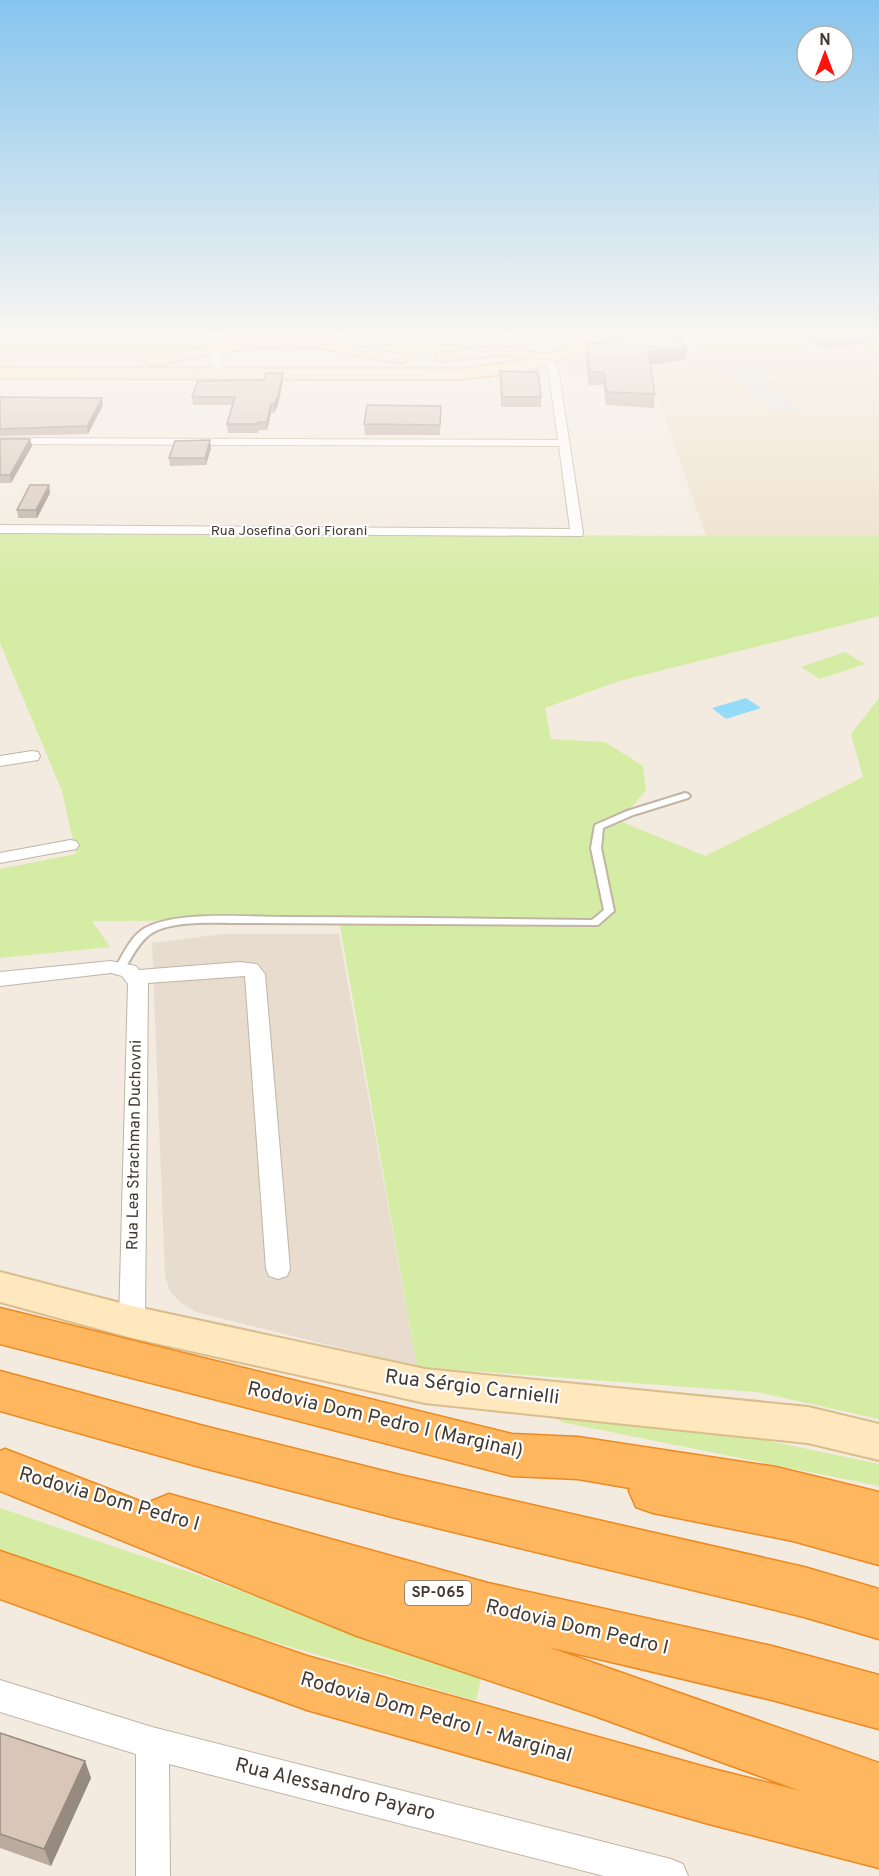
<svg xmlns="http://www.w3.org/2000/svg" width="879" height="1876" font-family="Overpass,sans-serif">
	<style>
		.residential { fill: #e7dcce }
		.education { fill: #eedfc8 }
		.green { fill: #d4eca3 }
		.parking { fill: #e2deda }
		.water { fill: #94dbf8 }
		.lines { fill: none; stroke-linecap: round; stroke-linejoin: round }
		.lane-casing { stroke: #c1b4a5; stroke-width: 4 }
		.street-casing { stroke: #c1b4a5; stroke-width: 2 }
		.secondary-casing { stroke: #dbbd8c; stroke-width: 4 }
		.highway-casing { stroke: #ee891f; stroke-width: 3 }
		.lane { fill: #fff; fill-rule: evenodd }
		.street { fill: #fff; fill-rule: evenodd }
		.secondary { fill: #ffe7be; fill-rule: evenodd }
		.highway { fill: #ffb75f; fill-rule: evenodd }
		.wall { fill: #baab9e }
		.shaded-wall { fill: #978b81 }
		.building { fill: #d8c7b8; stroke: #978b81; stroke-width: 1.5 }
		.labels { text-anchor: middle; dominant-baseline: central; stroke-width: 4.5; stroke-linejoin: round; paint-order: stroke }
		.far-street-label { font-size: 14px; fill: #443a31; stroke: #fff }
		.shield { fill: #fff; stroke: #7c756f; stroke-width: 1.5 }
		.shield-label { font-size: 15px; font-weight: bold; fill: #443a31 }
		.street-label { font-size: 16px; fill: #443a31; stroke: #fff }
		.near-street-label { font-size: 20px; fill: #443a31; stroke: #fff }
	</style>
	<rect width="100%" height="100%" fill="#f3ebe0"/>
	<!-- residential -->
	<path class="residential" d="M223,934H339L417,1367L196,1312L181,1303L170,1291L165,1276L152,943Z"/>
	<!-- education -->
	<path class="education" d="M0,334H879V536H706L651,378L567,377L565,360L582,349L564,341L428,356H403L356,348L352,334L337,335L339,342L297,340L222,343L219,337H213L209,338L208,344L140,360L111,363H0Z"/>
	<!-- green -->
	<path class="green" d="M359,334H591L416,354L362,346Z
		M0,534L879,536V616L619,681L545,708L551,739L605,742L643,766L646,790L620,821L705,856L863,777L851,734L879,698V1419L757,1392L417,1367L339,920L92,921L110,947L0,958V869L76,854L62,791L0,643Z
		M845,652L865,664L820,679L801,667Z
		M549,1410L760,1439L879,1464V1486L561,1422Z
		M0,1508L189,1572L481,1678L476,1701L72,1583L0,1557Z"/>
	<!-- parking -->
	<path class="parking" d="M766,363L770,366L775,390L801,411L776,413L725,370Z"/>
	<!-- water -->
	<path class="water" d="M746,698L761,708L726,719L712,708Z"/>
	<g class="lines">
		<defs>
			<path id="lane" d="M685,793L688,794L690,796L688,798L633,815L603,828L601,848L614,911L598,925L236,923C213,923 166,920 148,936C137,945 131,959 124,970H116L115,968C124,953 132,933 149,926C184,911 246,917 285,917C387,917 489,919 592,920L604,910L591,848L595,825L627,811Z"/>
			<path id="street" d="M208,334H218L221,364L230,373L229,375H221L211,365Z
				M337,334H347L350,350H342Z
				M549,357L554,360L559,374L583,533L582,536L0,533V525L570,529L559,446L0,444V438L558,440L549,374L544,360Z
				M32,751L38,752L40,756L38,760L0,766V756Z
				M70,840L76,841L79,845L76,849L0,863V853Z
				M111,961L136,966L139,970L240,962L257,964L265,974L290,1269L287,1276L278,1279L269,1276L266,1269L245,976L148,983L145,1322L141,1330L132,1333L123,1330L119,1322L128,984L122,976L111,973L0,986V972Z
				M0,1680L152,1727L671,1859L683,1864L688,1876H604L169,1764L170,1876H136V1754L0,1712Z"/>
			<path id="secondary" d="M662,334H705L698,338L581,352L528,371L461,379L0,378V368L461,369L531,360L502,354L442,361L435,357L442,353L502,346L545,355L579,344Z
				M274,338L320,340L402,355L409,359L402,363C375,360 348,352 321,348C264,341 207,354 152,366L145,362L147,359L214,344Z
				M0,1272L132,1306L425,1369L808,1407L879,1424V1460L808,1443L425,1403L132,1338L0,1302Z"/>
			<path id="highway" d="M0,1308L512,1434L578,1437L776,1467L879,1492V1565L793,1541L653,1513L636,1507L629,1491L630,1488L578,1479L512,1476L0,1344Z
				M0,1371L200,1425L400,1475L804,1567L879,1589V1639L804,1617L400,1519L200,1467L0,1411Z
				M5,1449L150,1505L152,1501L169,1494L488,1583L772,1646L879,1675V1729L772,1700L548,1647L879,1763V1868L709,1824L307,1710L0,1599V1551L307,1656L709,1768L801,1791L595,1716L357,1636L0,1491V1451Z"/>
		</defs>
		<!-- lane casing -->
		<use href="#lane" class="lane-casing"/>
		<!-- street casing -->
		<use href="#street" class="street-casing"/>
		<!-- secondary casing -->
		<use href="#secondary" class="secondary-casing"/>
		<!-- highway casing -->
		<use href="#highway" class="highway-casing"/>
		<!-- lane -->
		<use href="#lane" class="lane"/>
		<!-- street -->
		<use href="#street" class="street"/>
		<!-- secondary -->
		<use href="#secondary" class="secondary"/>
		<!-- highway -->
		<use href="#highway" class="highway"/>
	</g>
	<!-- wall -->
	<path class="wall" d="M109,334H145V336L110,338Z
		M797,334H879L820,349Z
		M587,344L685,360L650,364L655,394L654,408L606,405L603,385H588L586,357Z
		M500,371L541,397V407H501Z
		M283,373V381L278,405L274,413H271L267,430H259L258,433H228L227,424L232,405H193L192,397L264,380Z
		M0,397L103,405L88,434L0,436Z
		M441,406L440,435H365L364,424Z
		M0,439H30L32,446L11,483H0Z
		M211,448L206,465L170,466L169,458Z
		M50,493L37,518H18L17,510Z
		M0,1733L85,1761L91,1778L51,1866L0,1848Z"/>
	<!-- shaded-wall -->
	<path class="shaded-wall" d="M822,334H879V342L820,349Z
		M687,347L685,360L647,365L648,352Z
		M283,373V381L278,405L274,413V404Z
		M102,398L103,405L88,434L87,426Z
		M271,404V413L267,430V422Z
		M30,439L32,446L11,483L10,475Z
		M210,440L211,448L206,465L205,458Z
		M49,485L50,493L37,518L36,510Z
		M85,1761L91,1778L51,1866L44,1849Z"/>
	<!-- building -->
	<path class="building" d="M659,334H667L687,347L648,352L655,394L607,392L604,372H589L587,344Z
		M500,371L538,372L541,397H502Z
		M266,373H283L278,396L274,404H271L267,422H258V424H227L235,397H192L198,381L264,380Z
		M0,397L102,398L87,426L0,429Z
		M367,405L441,406L440,425L364,424Z
		M0,439H30L10,475H0Z
		M210,440L205,458H169L175,441Z
		M30,485H49L36,510H17Z
		M0,1733L85,1761L44,1849L0,1834Z"/>
	<!-- sky -->
	<linearGradient id="sky" x2="0" y2="1"><stop stop-color="#86c4ee"/><stop offset="0.56" stop-color="#faf6f1"/><stop offset="1" stop-color="#faf6f1" stop-opacity="0"/></linearGradient>
	<rect width="879" height="597" fill="url(#sky)"/>
	<g class="labels">
		<!-- far-street labels -->
		<g class="far-street-label">
			<text x="289" y="531">Rua Josefina Gori Fiorani</text>
		</g>
		<!-- shield labels -->
		<rect class="shield" x="405" y="1581" width="66" height="24" rx="4.5"/>
		<g class="shield-label">
			<text x="438" y="1593">SP-065</text>
		</g>
		<!-- street labels -->
		<g class="street-label">
			<text transform="translate(135 1145) rotate(-89)">Rua Lea Strachman Duchovni</text>
		</g>
		<!-- near-street labels -->
		<g class="near-street-label">
			<text transform="translate(472 1388) rotate(7)">Rua Sérgio Carnielli</text>
			<text transform="translate(385 1421) rotate(13)">Rodovia Dom Pedro I (Marginal)</text>
			<text transform="translate(109 1500) rotate(16)">Rodovia Dom Pedro I</text>
			<text transform="translate(577 1628) rotate(13)">Rodovia Dom Pedro I</text>
			<text transform="translate(436 1718) rotate(16)">Rodovia Dom Pedro I - Marginal</text>
			<text transform="translate(335 1790) rotate(14)">Rua Alessandro Payaro</text>
		</g>
	</g>
	<!-- north arrow -->
	<g transform="translate(825 54)"><circle r="28" fill="#ffffff" stroke="#b4b0ad" stroke-width="1.5"/>
	<path d="M0-4.5L10 22L0 15L-10 22Z" fill="#ff120b"/>
	<text y="-9" font-size="16" font-weight="bold" text-anchor="middle" fill="#443a31">N</text>
	</g>
</svg>
